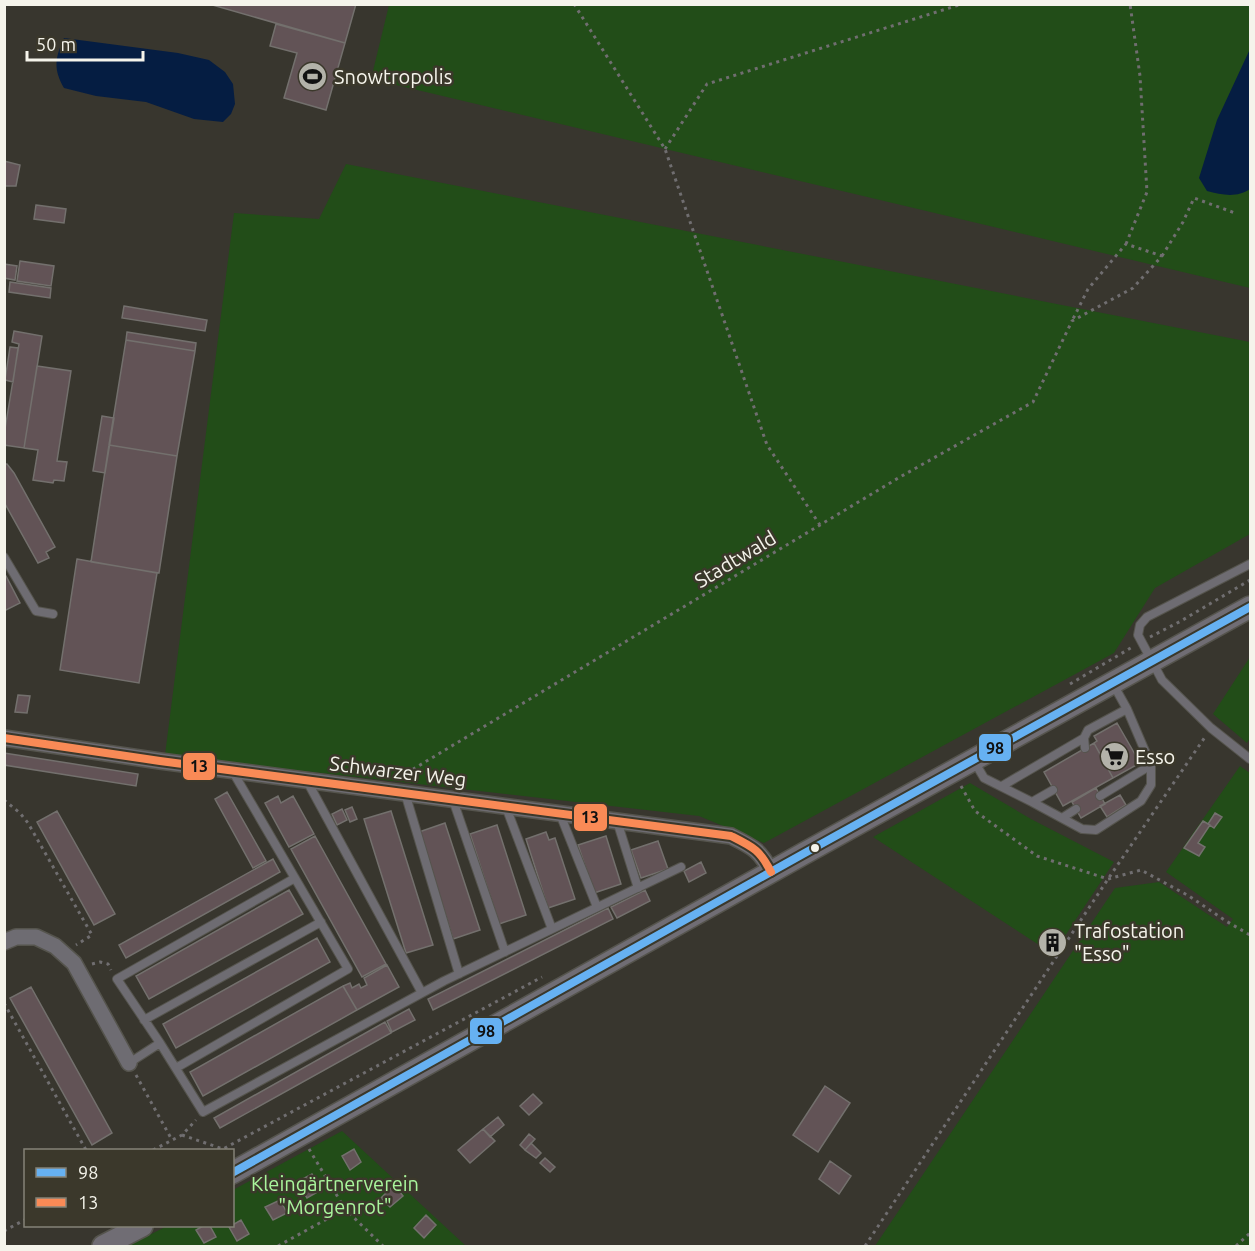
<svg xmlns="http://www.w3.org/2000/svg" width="1255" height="1251" font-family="Ubuntu,sans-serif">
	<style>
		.green { fill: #224d18 }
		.water { fill: #051d42 }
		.building { fill: #625356; stroke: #73706d; stroke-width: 1.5 }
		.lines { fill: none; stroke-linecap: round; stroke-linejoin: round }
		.lane-casing { stroke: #55544d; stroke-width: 10 }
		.street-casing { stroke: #55544d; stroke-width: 18 }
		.secondary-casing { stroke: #55544d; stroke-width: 24 }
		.path { stroke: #706e70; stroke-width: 3; stroke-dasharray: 3 4.5; stroke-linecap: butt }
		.lane { stroke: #6e6c72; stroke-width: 8 }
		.street { stroke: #6e6c72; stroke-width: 15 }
		.secondary { stroke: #706d74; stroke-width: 21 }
		.bus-1-casing { stroke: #3b382b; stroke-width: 12 }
		.bus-2-casing { stroke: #3b382b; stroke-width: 12 }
		.bus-1 { stroke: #66b1f2; stroke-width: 8 }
		.bus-2 { stroke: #f98a56; stroke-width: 8 }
		.bus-dot { fill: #f5f4eb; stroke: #3b382b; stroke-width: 2 }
		.labels { text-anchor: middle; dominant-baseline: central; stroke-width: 5; stroke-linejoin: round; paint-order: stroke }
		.poi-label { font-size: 20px; fill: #f5f4eb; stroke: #3b382b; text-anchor: start }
		.street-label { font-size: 20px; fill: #f5f4eb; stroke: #3b382b }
		.park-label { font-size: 20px; fill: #a9f59c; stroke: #3b382b }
		.line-badge { stroke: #3b382b; stroke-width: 2 }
		.pale-badge-label { font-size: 16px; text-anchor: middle; font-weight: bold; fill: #111 }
	</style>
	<rect width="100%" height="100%" fill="#38362e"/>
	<!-- green -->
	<path class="green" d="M389,5H1250V288L371,79Z
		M346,164L1250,342V534L1155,588L1114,653L764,843L699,816L165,755L234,213L319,219Z
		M1250,657V738L1247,743L1213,714Z
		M1240,766L1250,773V1246H875L1115,888L1159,882L1227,927L1233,919L1166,872Z
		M970,783L1031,819L1114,862L1053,954L873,837Z
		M342,1131L466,1246H128L167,1226H232L233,1190Z"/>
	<!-- water -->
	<path class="water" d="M64,38L178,53L209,60L225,72L233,84L235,104L231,114L223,122L194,119L146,102L96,96L64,88C53,69 55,58 64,38Z
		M1250,49V189C1237,198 1222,195 1207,191L1199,178L1217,120Z"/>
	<!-- building -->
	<path class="building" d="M209,4H356L345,43Z
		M276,24L345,43L326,110L284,98L297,53L270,46Z
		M4,161L20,165L16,186H4Z
		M36,205L66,209L64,223L34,219Z
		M20,261L54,266L51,286L17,281Z
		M4,264L17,266L15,280L4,278Z
		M10,282L51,288L50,298L9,292Z
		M124,306L207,320L205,331L122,318Z
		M14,331L42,336L24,448L4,445V435L19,344L12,342Z
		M127,332L196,343L195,351L126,340Z
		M126,340L195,351L177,456L109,445Z
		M10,347L18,348L13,382L5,380Z
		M37,366L71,371L57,461L67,462L64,481L54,480L53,483L33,480L38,450L24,448Z
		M102,416L114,418L105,473L93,471Z
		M109,445L177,456L159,573L91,562Z
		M4,464H7L14,473L55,547L46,552L49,558L38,563L4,502Z
		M77,559L157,573L139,683L60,670Z
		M4,576H6L20,603L4,611Z
		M18,695L30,696L27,713L15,712Z
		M1117,723L1140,763L1113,778L1094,743L1097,741L1094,736Z
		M1094,743L1113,778L1063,806L1044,772Z
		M4,753L138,774L136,786L4,765Z
		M1096,788L1105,804L1081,818L1072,802Z
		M227,792L266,861L253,868L215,799Z
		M1120,795L1126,805L1107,817L1100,806Z
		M278,796L281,803L293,796L314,834L289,847L265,803Z
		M352,807L357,819L350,822L345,810Z
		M342,809L347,820L337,825L332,814Z
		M57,811L115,914L94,925L37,822Z
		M391,811L433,945L406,953L364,819Z
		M1215,813L1222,817L1214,828L1208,824Z
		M1203,821L1210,825L1198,843L1205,847L1199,856L1184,848Z
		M445,823L480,930L453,939L419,832Z
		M497,825L526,915L499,924L470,834Z
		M546,832L549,840L555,838L575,899L548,908L526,839Z
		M315,836L386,964L362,977L291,849Z
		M606,836L621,884L594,893L578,845Z
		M658,841L668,869L641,878L631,850Z
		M273,859L280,872L126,958L119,945Z
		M701,862L706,873L689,882L684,871Z
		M289,890L303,914L149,999L136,976Z
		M645,890L650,901L617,918L611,907Z
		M608,908L613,919L433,1010L428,999Z
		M1053,935L1060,939L1053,949L1047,945Z
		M317,938L330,962L176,1048L163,1024Z
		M387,965L399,987L357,1010L343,986L350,983L352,988L359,984L361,988L367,985L364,978Z
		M343,986L357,1010L203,1096L190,1072Z
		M31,987L112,1133L92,1145L10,998Z
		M409,1009L415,1020L392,1032L387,1021Z
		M385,1022L391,1033L220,1128L214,1118Z
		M825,1086L850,1103L818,1152L793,1135Z
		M533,1094L542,1103L529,1115L520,1106Z
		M498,1117L504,1125L490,1137L483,1129Z
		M483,1129L495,1141L470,1163L458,1150Z
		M529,1134L535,1139L525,1150L520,1145Z
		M531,1143L541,1153L536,1158L525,1150Z
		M354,1149L361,1162L350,1170L342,1156Z
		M545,1158L555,1167L550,1172L540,1163Z
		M830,1161L851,1176L839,1194L819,1179Z
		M312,1174L321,1190L307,1198L297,1182Z
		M394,1185L403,1196L390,1207L381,1198Z
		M280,1200L287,1213L273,1220L265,1207Z
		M426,1215L436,1225L424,1238L414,1228Z
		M241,1220L249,1234L237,1241L229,1227Z
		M203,1226H210L216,1237L204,1243L196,1230Z"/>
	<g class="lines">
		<defs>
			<path id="lane" d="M4,557L36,611L53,614
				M1250,564L1147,617L1140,625L1138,635L1162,680L1211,728L1250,759
				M1085,748L1084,738L1088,730L1127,709L1113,684
				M974,761L984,778L1032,802L1053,790
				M307,781L422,993
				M1002,786L1084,738
				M405,793L459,974
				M1100,796L1151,765
				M453,800L505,952
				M1032,802L1082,829L1096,830L1141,801L1151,785V765L1127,709
				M506,807L552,929
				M560,814L597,907
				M1062,818L1076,809
				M617,821L638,888
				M295,878L117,979L160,1043L203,1112L444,981L681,867
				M144,1020L321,922
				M129,1063L160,1043
				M176,1068L348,969L233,772"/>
			<path id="street" d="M4,738L160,761L731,836C753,847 760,850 771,872
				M4,942L16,937H36L55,946L74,963L129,1063"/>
			<path id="secondary" d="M232,1173L803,854L1250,607
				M103,1246L142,1226"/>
		</defs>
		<!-- lane casing -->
		<use href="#lane" class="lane-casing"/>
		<!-- street casing -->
		<use href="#street" class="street-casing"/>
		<!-- secondary casing -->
		<use href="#secondary" class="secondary-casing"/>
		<!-- path -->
		<path class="path" d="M574,4L665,149L767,445L820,525
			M665,149L707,84L962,4
			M1126,244L1147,192L1140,76L1130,4
			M1162,256L1183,222L1194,198L1235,213
			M1150,637L1181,621L1250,580
			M1070,684L1134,646
			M400,777L900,477L1033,402L1072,321L1133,288L1162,256L1126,244L1088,289L1072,321
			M961,786L975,811L1037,856L1108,879L1141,870L1189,896L1226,921L1250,935
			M4,800L20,813L28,823L92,935L76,945
			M92,964L100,962L108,964L111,970
			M4,1003L86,1150
			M136,1075L172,1140
			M182,1135L223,1149L542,977
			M309,1149L345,1209
			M153,1150L182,1135L196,1120
			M4,1231L26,1219
			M278,1246L345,1209L383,1246
			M865,1246L1108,879L1205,737
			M1236,1246L1250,1233"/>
		<!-- lane -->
		<use href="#lane" class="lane"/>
		<!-- street -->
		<use href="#street" class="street"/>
		<!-- secondary -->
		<use href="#secondary" class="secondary"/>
		<defs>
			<path id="bus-1" d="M232,1173L803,854L1250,607"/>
			<path id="bus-2" d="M4,738L160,761L731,836C753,847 760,850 771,872"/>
		</defs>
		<!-- bus-1 casing -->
		<use href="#bus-1" class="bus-1-casing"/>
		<!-- bus-2 casing -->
		<use href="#bus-2" class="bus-2-casing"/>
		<!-- bus-1 -->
		<use href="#bus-1" class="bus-1"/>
		<!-- bus-2 -->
		<use href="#bus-2" class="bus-2"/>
	</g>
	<!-- icons -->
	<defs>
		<symbol id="stadium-disc" viewBox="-11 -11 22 22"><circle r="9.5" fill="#b3b2a9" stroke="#3b382b"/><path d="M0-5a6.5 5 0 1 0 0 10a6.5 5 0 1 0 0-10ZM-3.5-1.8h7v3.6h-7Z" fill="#111"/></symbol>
		<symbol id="supermarket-disc" viewBox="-11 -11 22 22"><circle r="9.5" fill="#b3b2a9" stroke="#3b382b"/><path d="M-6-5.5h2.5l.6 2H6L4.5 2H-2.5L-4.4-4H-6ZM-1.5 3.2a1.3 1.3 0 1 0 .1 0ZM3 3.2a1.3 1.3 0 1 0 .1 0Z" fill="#111"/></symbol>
		<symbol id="building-disc" viewBox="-11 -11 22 22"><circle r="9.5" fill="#b3b2a9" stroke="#3b382b"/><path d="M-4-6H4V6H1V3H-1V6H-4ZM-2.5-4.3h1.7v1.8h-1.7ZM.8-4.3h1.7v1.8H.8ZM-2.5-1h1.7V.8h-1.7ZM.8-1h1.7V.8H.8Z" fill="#111"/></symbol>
	</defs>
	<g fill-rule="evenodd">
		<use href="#stadium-disc" x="296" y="60" width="33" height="33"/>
		<use href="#supermarket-disc" x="1098" y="740" width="33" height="33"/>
		<use href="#building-disc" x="1036" y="926" width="33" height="33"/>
	</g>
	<!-- markers -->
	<circle class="bus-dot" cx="815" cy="848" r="5"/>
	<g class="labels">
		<!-- poi labels -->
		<g class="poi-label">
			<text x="334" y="76">Snowtropolis</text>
			<text x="1135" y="756">Esso</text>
			<text x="1074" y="930">Trafostation<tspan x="1074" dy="23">"Esso"</tspan></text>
		</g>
		<!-- street labels -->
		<g class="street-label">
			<text transform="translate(735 559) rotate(-31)">Stadtwald</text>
			<text transform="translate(398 771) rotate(7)">Schwarzer Weg</text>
		</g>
		<!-- park labels -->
		<g class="park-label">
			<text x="335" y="1183">Kleingärtnerverein<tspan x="335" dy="23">"Morgenrot"</tspan></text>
		</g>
	</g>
	<g class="line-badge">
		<rect x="978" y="733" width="34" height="29" rx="6" fill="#66b1f2"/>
		<rect x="182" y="752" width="34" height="29" rx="6" fill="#f98a56"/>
		<rect x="573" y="803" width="35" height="29" rx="6" fill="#f98a56"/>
		<rect x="469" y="1017" width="34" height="28" rx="6" fill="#66b1f2"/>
	</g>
	<g class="pale-badge-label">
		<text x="995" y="754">98</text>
		<text x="199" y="772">13</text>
		<text x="590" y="823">13</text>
		<text x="486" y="1037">98</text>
	</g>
	<!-- border -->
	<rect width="1255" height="1251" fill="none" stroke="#f5f4eb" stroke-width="12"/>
	<!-- legend -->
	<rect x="24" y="1149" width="210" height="78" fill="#3b382b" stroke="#858378" stroke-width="1.5"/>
	<rect x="36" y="1168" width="30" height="9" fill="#66b1f2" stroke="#858378" stroke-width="1.5"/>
	<text x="78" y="1179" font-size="18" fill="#f5f4eb">98</text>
	<rect x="36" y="1198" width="30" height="9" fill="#f98a56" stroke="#858378" stroke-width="1.5"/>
	<text x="78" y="1209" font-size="18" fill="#f5f4eb">13</text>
	<!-- scale -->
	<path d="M27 51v9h116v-9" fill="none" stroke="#f5f4eb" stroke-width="3"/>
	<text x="36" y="51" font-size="18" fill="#f5f4eb" stroke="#3b382b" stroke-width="4.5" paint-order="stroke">50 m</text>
</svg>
